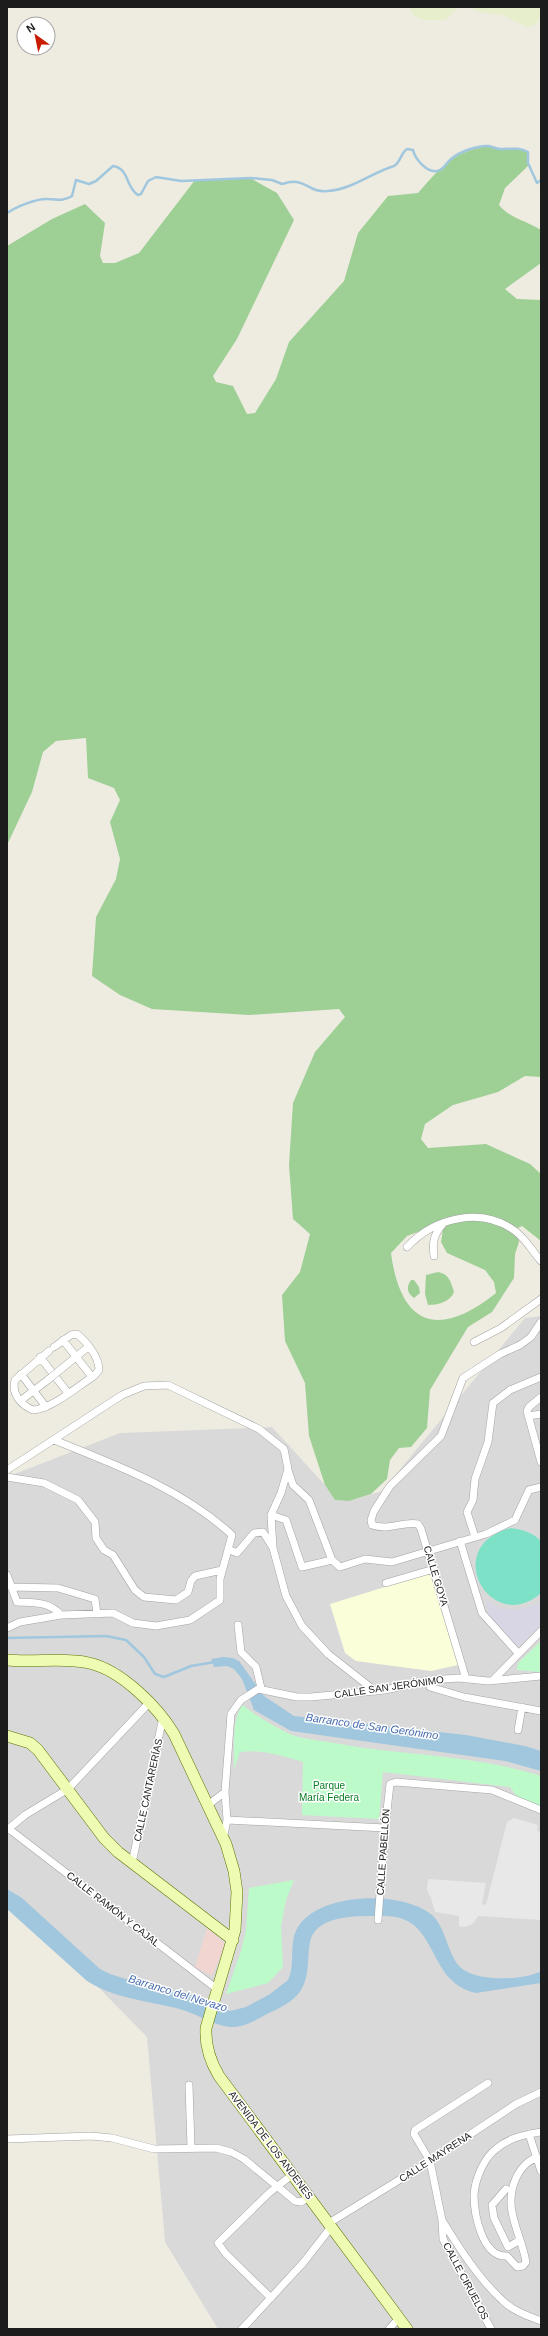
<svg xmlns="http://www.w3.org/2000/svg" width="548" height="2336" font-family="Helvetica,sans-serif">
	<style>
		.residential { fill: #dad9d9 }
		.commercial { fill: #f0d5d0 }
		.education { fill: #faffda }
		.farmland { fill: #e7eecc }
		.forest { fill: #9ecf95; fill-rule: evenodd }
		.park { fill: #bcfbc9 }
		.pitch { fill: #7ce1c7 }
		.parking { fill: #e8e8e8 }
		.plaza { fill: #d8d6e4 }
		.water { fill: #a0c7de }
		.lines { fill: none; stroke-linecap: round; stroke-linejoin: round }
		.stream { stroke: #a0c7de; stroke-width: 2.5 }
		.street-casing { stroke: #a3a3a3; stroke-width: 8 }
		.secondary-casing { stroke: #597501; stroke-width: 12 }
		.street { stroke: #fff; stroke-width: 7 }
		.secondary { stroke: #eefbb2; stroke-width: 11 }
		.street-bridge-casing { stroke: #a3a3a3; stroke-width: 8; stroke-linecap: butt }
		.street-bridge { stroke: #fff; stroke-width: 7 }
		.labels { text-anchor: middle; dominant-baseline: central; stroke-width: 3; stroke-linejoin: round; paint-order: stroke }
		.street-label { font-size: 10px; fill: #1c1c1c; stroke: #fff }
		.park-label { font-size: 10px; fill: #087d21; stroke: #fff }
		.water-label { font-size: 11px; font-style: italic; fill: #466cae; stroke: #fff }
	</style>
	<rect width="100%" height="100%" fill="#eeece1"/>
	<!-- residential -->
	<path class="residential" d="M541,1316V2329H218L165,2242L147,2037L7,1894V1477L120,1433L272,1427L325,1485L335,1500L349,1501L382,1491L525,1318Z"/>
	<!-- commercial -->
	<path class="commercial" d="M207,1928L226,1944L212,1976L195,1967Z"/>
	<!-- education -->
	<path class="education" d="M430,1573L458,1665L431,1671L356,1661L345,1653L330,1604Z"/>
	<!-- farmland -->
	<path class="farmland" d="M409,7H459L445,20H424L413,15Z
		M470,7H541V18L535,25L527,27L503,15L479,12Z"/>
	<!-- forest -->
	<path class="forest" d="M488,146C501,152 515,145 528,152L529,165L505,188L499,205C509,218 527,221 541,230V263L505,289L517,299L541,300V1077L525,1076L498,1092L453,1105L425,1124L421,1139L428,1148L486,1144L530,1164L541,1174V1241L522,1226L516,1229L519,1242L515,1254L514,1278L492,1312L468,1327L430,1390L427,1428L411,1447L399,1448L390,1460L387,1479L371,1494L349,1501L335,1500L325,1485L309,1436L305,1383L285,1341L282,1295L300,1272L310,1234L293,1219L289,1165L293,1103L315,1052L345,1017L339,1009L249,1015L152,1009L120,995L92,976L96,917L116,879L120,859L110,822L120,800L114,788L88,778L86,738L56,741L43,752L32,792L7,845V246L52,219L85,204L105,223L100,256L103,263H115L139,253L195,180L250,178L277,193L294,220L237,339L213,376L216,382L233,386L247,414L255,413L276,379L289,342L344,281L358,233L388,196L418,193C440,168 454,151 488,146ZM444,1222L441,1242L447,1253L485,1270L494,1282L496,1293C440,1338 401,1328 391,1253L407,1236Z
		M438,1272C449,1274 451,1282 454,1292C450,1302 438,1305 428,1305L425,1294L426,1275Z
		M411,1280H414L419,1287L420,1293L414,1298C407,1293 406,1287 411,1280Z"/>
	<!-- park -->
	<path class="park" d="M541,1641V1672L517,1670L518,1663Z
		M242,1705C258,1717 274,1727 292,1735C306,1740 325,1741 340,1744C406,1756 476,1755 541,1776V1810L521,1802L510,1787L383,1772L379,1819L302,1815L303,1762C282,1756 262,1749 240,1752L234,1769C235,1749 231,1723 242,1705Z
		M294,1880L286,1900L281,1926L283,1967L268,1983L226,1994L241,1951L246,1930L249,1888Z"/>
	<!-- pitch -->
	<path class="pitch" d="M511,1528C523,1530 532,1532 541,1541V1593C491,1637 439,1546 511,1528Z"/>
	<!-- parking -->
	<path class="parking" d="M514,1818L538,1825L537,1831L541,1832V1920L478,1916L473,1924L464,1927L459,1926V1916L435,1912L431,1898L427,1890L428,1879L486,1883L482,1904L486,1905L507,1822Z"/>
	<!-- plaza -->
	<path class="plaza" d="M486,1601L501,1609L518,1610L541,1603V1625L518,1647L488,1614Z"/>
	<!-- water -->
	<path class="water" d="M224,1657L233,1658L239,1661L264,1696L294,1716L466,1735L525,1746L541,1751V1771L505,1761L291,1731L254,1710L242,1679L234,1669L227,1666L214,1667L211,1659Z
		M7,1889L22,1898L100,1969L110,1974L161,1990L191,1995L230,2011L246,2007L270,1994L288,1980C296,1964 288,1942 298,1927C319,1892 403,1890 432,1915C446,1928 447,1952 459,1966C473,1982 523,1981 541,1971V1983L476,1993C424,1981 441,1916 384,1916C362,1916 316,1913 310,1942C307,1958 310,1976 301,1990C294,2002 279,2008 267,2014C256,2020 243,2028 230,2027C211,2025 195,2012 176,2008C146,2001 114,1998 87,1981L7,1909Z"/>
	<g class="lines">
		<!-- stream -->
		<path class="stream" d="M7,213C16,207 37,198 48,199C58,199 62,202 72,196L76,180L89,184L96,181L113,166C130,169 125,187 138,195L141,194L148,181L156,177L181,181L250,178L272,180L282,184C308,176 305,193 328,191C353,189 371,173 394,166C401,162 400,154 407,149L413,150C415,159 427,173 437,171C444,170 446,163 451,159C459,152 478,145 489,146C493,147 496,149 501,149C511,149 519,147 528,152V163L537,183L541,180
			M7,1638L106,1636L126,1640L144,1657L155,1674L164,1677L191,1666L215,1662"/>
		<defs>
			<path id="street" d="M407,1247C434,1218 481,1206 515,1231C526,1239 532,1251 541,1261
				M434,1256C432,1242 434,1234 443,1224
				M63,1340L92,1377
				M474,1342L501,1328L541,1299
				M49,1351L15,1380C11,1394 21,1405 33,1410C52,1409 78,1386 94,1376L99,1370C99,1357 87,1342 77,1334L71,1335L54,1347
				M40,1357L68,1393
				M60,1370L88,1347
				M21,1374L46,1407
				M541,1397L529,1407L527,1411L541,1462
				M20,1401L49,1379
				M528,1416L541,1414
				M7,1470L122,1395L144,1386L168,1385L259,1429L284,1449L288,1469L281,1493L271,1515L273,1548
				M288,1470L293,1485L309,1500L332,1560L340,1567L365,1559L392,1562L486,1534L515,1520L529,1490L541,1487
				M7,1477L44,1483L78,1500L95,1522L96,1538L104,1550L113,1555L135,1590L144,1597L176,1600L188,1592L191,1581L195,1576L222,1570
				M271,1515L286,1520L302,1567L332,1560
				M475,1537L467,1512L473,1500L475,1479L488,1442L493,1403L510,1390L541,1377
				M460,1541L482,1613L518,1653
				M228,1549L237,1553L254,1533L263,1532L273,1548L286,1596L302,1626L328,1654L375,1691
				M7,1575L17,1602C33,1603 49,1601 61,1615
				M386,1583L434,1569
				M11,1587L58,1588L95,1599L97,1614
				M238,1625L241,1652L256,1667L261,1688
				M7,1628L20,1622L61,1615L113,1613L133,1623L156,1626L190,1620L220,1600V1579L232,1535C182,1489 116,1465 54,1440
				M466,1679L421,1529L418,1524C403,1521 389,1531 372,1525L371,1520L374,1511L390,1486L441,1436L463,1378L500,1354L520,1345L531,1337L541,1322
				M430,1680V1687L464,1697L541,1711
				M493,1680L541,1631
				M518,1730L522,1707
				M208,1805L225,1792
				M227,1820L385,1828
				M9,1829L217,1989
				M7,1830L25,1815L68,1789L149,1703
				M223,1839L227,1820L225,1792L231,1714L241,1700L258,1689L297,1697H311L385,1690L430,1680L459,1678L488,1681L541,1676
				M132,1863L163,1717
				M378,1920L385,1828L390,1784L396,1782L492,1790L541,1810
				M488,2083L415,2130L414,2134L430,2161L442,2220L443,2239L491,2329
				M189,2085L191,2148
				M529,2134L541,2171
				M7,2139L91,2136L112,2138L154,2149L216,2148L231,2152L244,2159L295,2201L301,2202L310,2196
				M537,2157C526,2162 521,2168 516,2178C502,2209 521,2232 526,2262L523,2266L517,2267L507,2256C482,2258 474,2213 474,2195C475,2179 484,2158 496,2149C510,2137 524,2135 541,2132
				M506,2189L492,2205L494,2218L508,2247L520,2240
				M442,2220C459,2248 479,2279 503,2301C513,2311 528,2316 541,2321
				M329,2223L430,2161L516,2104L541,2092
				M271,2298L226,2254L218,2243L269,2193L293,2174
				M242,2329L303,2263L332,2226
				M389,2329L399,2318"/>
			<path id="secondary" d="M7,1660C34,1663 63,1657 89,1663C121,1670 158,1707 174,1734L226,1844L234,1871L237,1892L235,1930L206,2028C205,2046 210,2061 219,2076L407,2329
				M7,1736L30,1743L38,1750L104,1838L118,1852L233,1940"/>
		</defs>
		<!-- street casing -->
		<use href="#street" class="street-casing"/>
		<!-- secondary casing -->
		<use href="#secondary" class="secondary-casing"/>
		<!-- street -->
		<use href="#street" class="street"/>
		<!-- secondary -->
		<use href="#secondary" class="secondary"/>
		<defs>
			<path id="street-bridge" d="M49,1379L60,1370"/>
		</defs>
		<!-- street-bridge casing -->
		<use href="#street-bridge" class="street-bridge-casing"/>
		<!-- street-bridge -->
		<use href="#street-bridge" class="street-bridge"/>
	</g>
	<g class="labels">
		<!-- street labels -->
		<g class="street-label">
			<text transform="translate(436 1576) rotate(73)">CALLE GOYA</text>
			<text transform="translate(389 1687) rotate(-8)">CALLE SAN JERÓNIMO</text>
			<text transform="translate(148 1790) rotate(-78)">CALLE CANTARERÍAS</text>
			<text transform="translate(383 1852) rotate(-86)">CALLE PABELLÓN</text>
			<text transform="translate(113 1909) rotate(38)">CALLE RAMÓN Y CAJAL</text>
			<text transform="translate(271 2145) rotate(53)">AVENIDA DE LOS ANDENES</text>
			<text transform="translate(435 2157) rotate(-33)">CALLE MAYRENA</text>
			<text transform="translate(466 2281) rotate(62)">CALLE CIRUELOS</text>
		</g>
		<!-- park labels -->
		<g class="park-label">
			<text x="329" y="1785">Parque<tspan x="329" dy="12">María Federa</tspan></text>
		</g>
		<!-- water labels -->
		<g class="water-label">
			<text transform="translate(372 1726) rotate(8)">Barranco de San Gerónimo</text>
			<text transform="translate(178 1993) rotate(17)">Barranco del Nevazo</text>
		</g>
	</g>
	<!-- border -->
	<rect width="548" height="2336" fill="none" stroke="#1c1c1c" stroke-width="16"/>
	<!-- north arrow -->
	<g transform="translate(36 36) rotate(327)"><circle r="19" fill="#ffffff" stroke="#a4a4a4"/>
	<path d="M0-3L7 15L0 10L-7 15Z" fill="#c91b00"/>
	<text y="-6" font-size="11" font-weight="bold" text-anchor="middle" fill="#1c1c1c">N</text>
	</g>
</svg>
